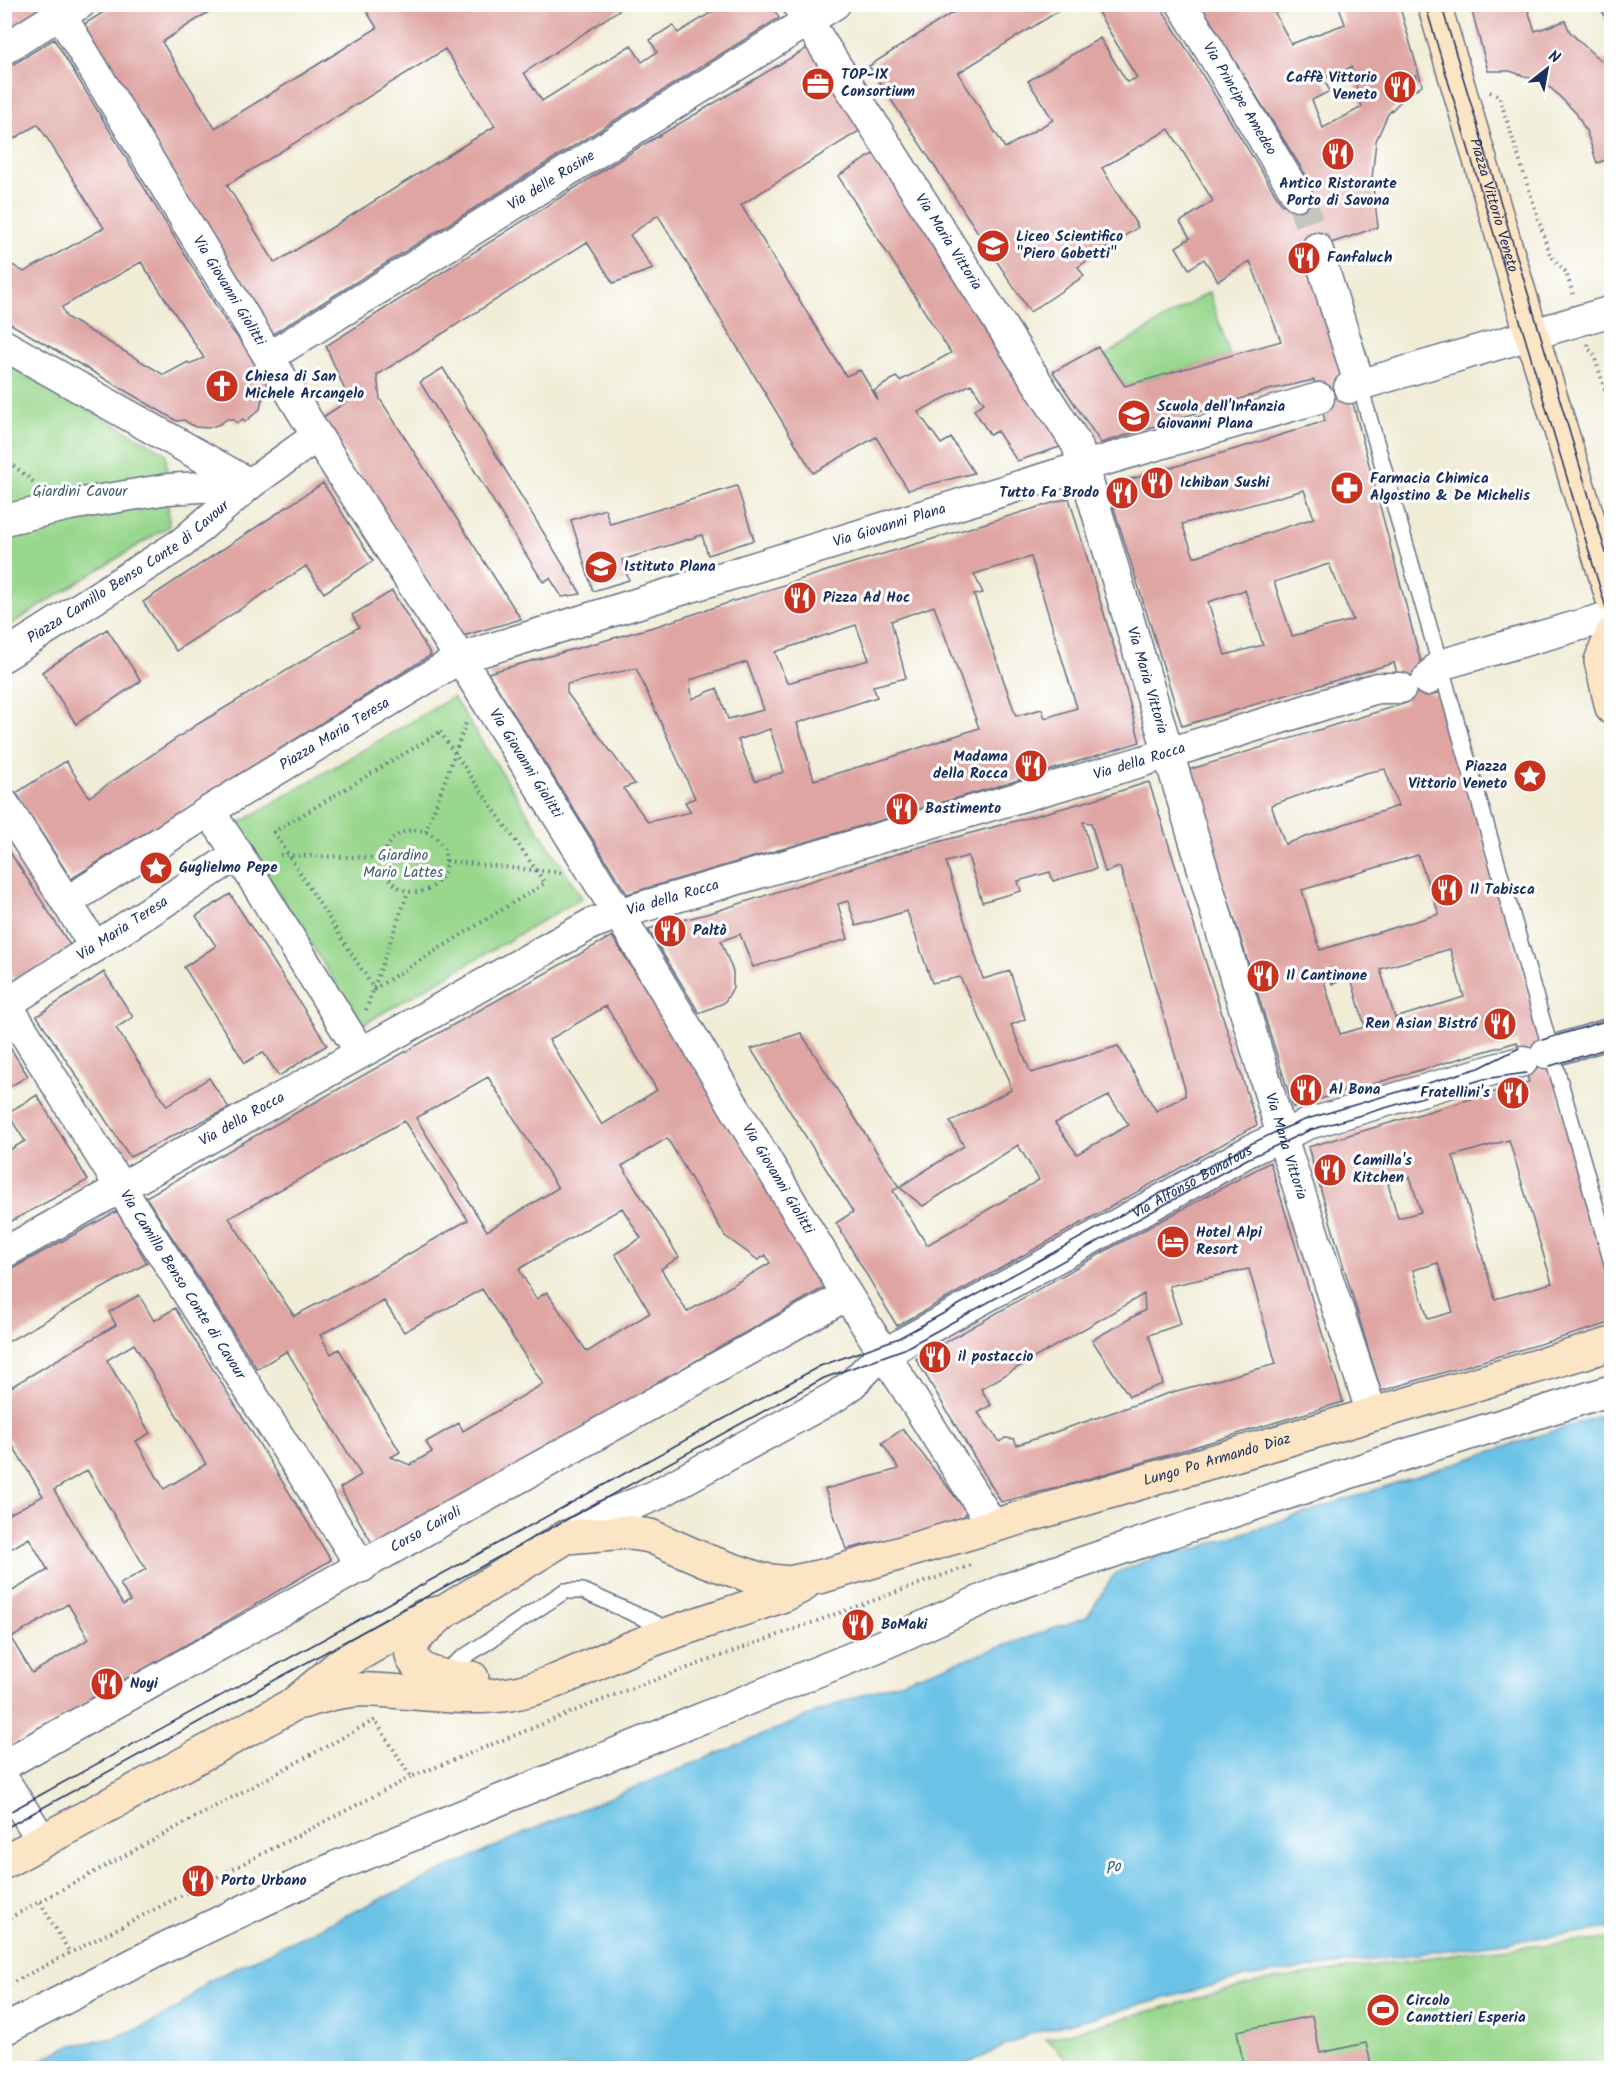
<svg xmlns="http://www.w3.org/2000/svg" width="1616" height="2073" font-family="Kalam,sans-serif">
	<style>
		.green { fill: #99d78d; stroke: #5a8376; stroke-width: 1.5 }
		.water { fill: #6ac2e7; stroke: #4278a2; stroke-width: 1.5 }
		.building { fill: #dfa5a3; fill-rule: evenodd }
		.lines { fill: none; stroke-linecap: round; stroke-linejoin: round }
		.street-tunnel { stroke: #c5c6be; stroke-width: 30; stroke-dasharray: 30 15; stroke-linecap: butt }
		.lane-casing { stroke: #667188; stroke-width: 18 }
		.street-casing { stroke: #667188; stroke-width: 33 }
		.secondary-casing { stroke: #667188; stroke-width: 36 }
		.path { stroke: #667188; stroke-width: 4; stroke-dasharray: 1.5 4.5; stroke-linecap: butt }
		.lane { stroke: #fff; stroke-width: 15 }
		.street { stroke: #fff; stroke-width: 30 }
		.secondary { stroke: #fce5c4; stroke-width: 33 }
		.tram { stroke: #1b2f5e; stroke-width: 1.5 }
		.labels { text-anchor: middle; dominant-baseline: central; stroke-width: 6; stroke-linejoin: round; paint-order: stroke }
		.poi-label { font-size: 15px; font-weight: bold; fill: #1b2f5e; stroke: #fff; text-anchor: start }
		.street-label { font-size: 15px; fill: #1b2f5e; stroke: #fff }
		.park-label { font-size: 15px; fill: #41616c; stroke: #fff }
		.water-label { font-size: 16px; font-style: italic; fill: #335b87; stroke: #fff }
	</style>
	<rect width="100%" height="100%" fill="#fff"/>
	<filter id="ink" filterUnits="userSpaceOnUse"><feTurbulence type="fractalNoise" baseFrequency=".0167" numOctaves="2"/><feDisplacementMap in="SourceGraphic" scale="12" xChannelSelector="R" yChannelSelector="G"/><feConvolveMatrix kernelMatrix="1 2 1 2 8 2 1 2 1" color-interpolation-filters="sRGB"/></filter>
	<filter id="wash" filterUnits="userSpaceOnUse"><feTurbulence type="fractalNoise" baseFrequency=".008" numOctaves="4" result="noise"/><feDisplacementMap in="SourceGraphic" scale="24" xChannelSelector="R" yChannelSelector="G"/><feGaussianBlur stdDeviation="1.35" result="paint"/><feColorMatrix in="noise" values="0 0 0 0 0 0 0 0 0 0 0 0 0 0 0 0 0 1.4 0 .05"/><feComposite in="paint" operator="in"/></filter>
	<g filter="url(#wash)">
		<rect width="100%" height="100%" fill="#f0ecd6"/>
		<!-- green -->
		<path class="green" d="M1209,292L1230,356L1125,386L1104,356Z
			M5,363L166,453L169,526L5,628Z
			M453,697L582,898L362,1025L236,825Z
			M1611,1939V2068H1076L1046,2039L1262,1981L1468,1952Z"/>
		<!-- water -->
		<path class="water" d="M1611,1412V1928L1245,1977L1030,2034L958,2068H26L68,2046L114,2038L147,2025L178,2008L207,1982L370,1904L536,1828L850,1699L1087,1617L1115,1573L1182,1547L1186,1552Z"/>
		<g id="blocks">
			<!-- building -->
			<path class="building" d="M4,4H39L43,10L4,34Z
				M116,4H221L162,42L215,128L377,28L362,4H628L524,73L542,101L631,45L642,62L657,52L650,40L673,25L678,33L712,12L707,4H771L779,18L271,335L83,25ZM445,49L495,126L275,263L227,185Z
				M966,4H1070L958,73L1005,148L1053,120L1028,81L1100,38L1127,82L1137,78L1093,4H1159L1282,205L1312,185L1199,4H1284L1273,9L1291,44L1345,24L1338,4H1399L1422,85L1404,98L1388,114L1376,141L1372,178L1378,227L1308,251L1349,388L1419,655L1432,695L1440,692L1611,1276V1323L1381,1391L1308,1147L1529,1082L1517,1042L1293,1107L1188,770L1406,703L1394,663L1182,726L1107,486L1246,446L1325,421L1314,380L1268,390L1101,443L1053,372L1098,347L1125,386L1281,341L1250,261L1218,281L1204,259L1189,269L1176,247L1190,238L1180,222L1213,201L1169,129L1102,168L1138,227L1078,267L1084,276L1030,312L869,66ZM1351,67L1362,107L1323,128L1312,100L1330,91L1323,79ZM1304,490L1314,518L1194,557L1182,524ZM1329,564L1353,620L1292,636L1274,582ZM1245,590L1263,645L1225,655L1208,602ZM1385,769L1398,806L1285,844L1271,805L1365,773ZM1418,855L1439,914L1320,950L1302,890ZM1450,949L1464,997L1395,1018L1380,969ZM1327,969L1332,984L1351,978L1365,1027L1340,1034L1323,978L1328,977ZM1509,1140L1552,1283L1495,1299L1453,1156ZM1410,1177L1421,1212L1398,1218L1388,1184ZM1438,1263L1453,1312L1428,1319L1413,1270Z
				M1470,4H1526L1535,31L1565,21L1570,32L1581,43L1601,61L1603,59L1610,64L1611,63V158L1597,163L1587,133L1576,113L1552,89L1533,79L1510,71H1488Z
				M1600,4H1611V21L1607,23Z
				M54,39L227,324L254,358L252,360L257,368L259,366L269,377L265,380L273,393L262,399L260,409L245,422L243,419L237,423L233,419H227L220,424L208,428L195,427L184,420L177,421L4,320V260L24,272L104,228L38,124L4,145V70ZM141,262L204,358L189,364L188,362L164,375L66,317L62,307Z
				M816,43L867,126L741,205L846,376L860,370L878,400L874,391L896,377L900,381L951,353L838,176L881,149L1066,445L1017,461L997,431L990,435L974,410L984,403L971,384L918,412L941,444L951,438L974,473L908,490L876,437L813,473L658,215L630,235L653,269L613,283L587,242L377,375L380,399L521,619L463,636L323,417L349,400L326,346L638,148Z
				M443,368L581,594L562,597L550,578L543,582L420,382Z
				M323,483L373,561L324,593L306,566L176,651L143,602Z
				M737,486L754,540L708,555L702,535L622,560L629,580L593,591L571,520L605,509L610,524Z
				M1069,498L1118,660L1140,742L1012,782L627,894L488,673L657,626L836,568ZM1031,557L1077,708L1045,718L1042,709L1016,716L974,595L983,593L974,574ZM934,606L979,728L892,757L814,780L797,723L877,697L873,686L906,678L891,621ZM856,625L869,660L787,683L775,652ZM747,662L764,710L728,719L717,688L692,699L690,680ZM636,668L695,798L685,802L691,812L648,822L623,788L635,784L567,693V684ZM770,729L784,772L755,781L738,740Z
				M392,591L431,655L71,879L16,793L66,761L89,797L198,724L359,627L352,615Z
				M107,629L141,681L76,724L42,672Z
				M1149,782L1257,1125L897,1326L836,1223L853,1212L751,1049L801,1033L899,1187L893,1191L927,1245L1039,1180L1018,1145L923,1206L899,1187L964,1146L950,1122L1011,1090L1009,1079L960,977L932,983L907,911L856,926L848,901L838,904L848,939L753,967L740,934L721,941L733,972V988L724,1003L699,1013L648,929L710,913L909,850L1085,802ZM1083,822L1091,823L1105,872L1120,867L1185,1089V1096L1156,1111L1118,1046L1031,1073L1011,1025L1025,1019L1010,971L983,979L946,862L968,856L982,902L1021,891L1018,881L1050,872L1053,881L1096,869ZM1109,1096L1129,1125L1077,1154L1055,1123Z
				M4,843L72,948L16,982L4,964Z
				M230,894L327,1045L279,1076L263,1052L245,1063L184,967L216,946L196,916Z
				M612,936L719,1105L827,1286L711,1352L376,1550L340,1488L361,1475L287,1351L257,1369L146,1197ZM606,1006L657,1090L602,1125L549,1040ZM488,1077L558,1188L487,1231L416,1118ZM404,1121L468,1220L369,1277L294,1316L229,1218ZM667,1138L725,1236L758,1260L766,1255L770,1263L687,1312L661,1269L679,1257L622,1166ZM622,1208L641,1238L615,1254L650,1313L587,1352L547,1292L536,1299L519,1269ZM482,1289L543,1384L463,1431L459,1423L426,1442L432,1452L410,1465L391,1457L400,1452L339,1349L331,1354L320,1335L384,1301L404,1332Z
				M104,972L133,1017L116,1028L167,1106L209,1078L229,1108L130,1157L37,1016Z
				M4,1038L28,1076L4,1090Z
				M37,1095L88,1180L4,1225V1153L25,1141L7,1113Z
				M1270,1162L1343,1402L1068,1485L1001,1502L916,1359L1116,1245ZM1249,1269L1276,1364L1169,1393L1017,1445L1014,1439L1005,1438L1000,1442L978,1413L991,1405L981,1389L1144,1294L1145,1310L1092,1340L1129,1396L1163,1384L1149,1335L1181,1324L1169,1286Z
				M117,1211L147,1263L4,1344V1273Z
				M139,1295L154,1321L175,1308L331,1560L59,1719L6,1747L4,1744V1596L48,1570L29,1538L4,1553V1517L43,1496L4,1431V1391L116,1325L109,1312ZM134,1344L206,1464L164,1489L136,1441L150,1433L107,1360ZM87,1470L146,1569L120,1584L130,1601L123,1605L54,1490ZM68,1604L89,1639L32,1673L11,1638Z
				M903,1429L966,1511L961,1523L846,1549L825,1489L899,1469L882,1443Z
				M1312,2016L1320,2053L1366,2043L1372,2068H1244L1237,2031Z"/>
		</g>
	</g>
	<g filter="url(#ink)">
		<use href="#blocks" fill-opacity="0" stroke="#667188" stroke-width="1.5"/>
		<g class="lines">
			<!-- street-tunnel -->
			<path class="street-tunnel" d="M1297,195L1303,205L1317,248"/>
			<defs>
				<path id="lane" d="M1360,386L1612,1263
					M442,1674L458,1661L565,1591H583L657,1624"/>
				<g id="street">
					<path id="s1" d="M54,4L317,436L460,658L631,934L847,1295L992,1524"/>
					<path id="s2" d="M797,4L1077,445L1288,1156L1372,1414"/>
					<path id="s3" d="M1182,4L1297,195"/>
					<path d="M4,49L60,14L80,4"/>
					<path d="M1317,248L1360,386"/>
					<path d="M4,345L250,484"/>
					<path id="s4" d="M269,357L835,4"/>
					<path d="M1349,388L1612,311"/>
					<path d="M4,520L70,505L168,489L250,484"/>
					<path id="s5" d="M4,656L182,543L250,484L317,436"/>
					<path d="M1427,680L1440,665L1612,616"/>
					<path d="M4,804L95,947"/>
					<path d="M209,811L238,854L360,1052"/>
					<path id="s6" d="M67,902L209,811L460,658L1084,466L1319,398"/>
					<path id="s7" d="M4,1000L132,1206L362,1567"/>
					<path id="s8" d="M7,1004L238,854"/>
					<path d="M1546,1053L1612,1033"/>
					<path id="s9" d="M4,1253L591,924L618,914L1137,763L1377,688H1401"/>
					<path id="s10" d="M566,1537L606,1515L654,1496L836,1396L850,1386L878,1358L910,1339L1253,1149L1308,1124L1523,1061"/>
					<path id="s11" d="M4,1765L847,1295"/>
					<path d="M4,1780L42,1840"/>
					<path d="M4,2030L166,1947L337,1866L873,1649L1006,1589L1053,1572L1410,1453L1612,1390"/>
				</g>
				<g id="secondary">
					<path id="s12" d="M1434,4L1532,336L1612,597"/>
					<path d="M1612,634L1601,661L1612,708"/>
					<path d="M440,1615C432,1623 415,1635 412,1647C407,1675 454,1680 472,1678"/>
					<path d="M302,1702C326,1695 349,1688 374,1690C419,1692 465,1701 510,1694C552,1687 590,1665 629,1649C680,1628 733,1613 784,1595L802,1586"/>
					<path id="s13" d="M4,1862L294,1704L340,1665L424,1616L444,1612L566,1537L627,1532L637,1534L650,1536L707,1561L762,1580L789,1583L823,1576L1612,1344"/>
				</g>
			</defs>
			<!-- lane casing -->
			<use href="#lane" class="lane-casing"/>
			<!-- street casing -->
			<use href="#street" class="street-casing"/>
			<!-- secondary casing -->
			<use href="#secondary" class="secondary-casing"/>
			<!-- path -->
			<path class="path" d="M1409,77L1420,75
				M1490,92L1499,96L1550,255L1566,272L1573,294
				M1588,344L1589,349L1594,354L1612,414
				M4,458L36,484
				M440,732L545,883L374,989L274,832Z
				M384 861a31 31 0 1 1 62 0a31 31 0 1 1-62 0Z
				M426,832L467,720
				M280,855L384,858
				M446,861L562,873
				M366,1010L408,892
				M40,1902L70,1953
				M4,1921L375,1720L411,1777L627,1690L971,1565
				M4,1987L411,1777"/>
			<!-- lane -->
			<use href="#lane" class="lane"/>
			<!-- street -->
			<use href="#street" class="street"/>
			<!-- secondary -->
			<use href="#secondary" class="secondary"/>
			<!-- tram -->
			<path class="tram" d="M1425,4L1612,628
				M1441,4L1612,573
				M1542,1040L1612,1019
				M1550,1066L1612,1047
				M4,1815L820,1366L899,1338L1242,1148L1280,1130L1307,1119L1479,1068L1519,1048
				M4,1829L824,1378L904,1349L1247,1159L1310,1130L1484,1079L1526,1073"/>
		</g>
	</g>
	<!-- icons -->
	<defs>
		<symbol id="office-disc" viewBox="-11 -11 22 22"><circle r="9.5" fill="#c8321e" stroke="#fff"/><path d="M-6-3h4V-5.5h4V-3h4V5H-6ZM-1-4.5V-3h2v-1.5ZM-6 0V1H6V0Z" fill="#fff"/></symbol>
		<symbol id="restaurant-disc" viewBox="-11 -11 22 22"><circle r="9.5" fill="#c8321e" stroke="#fff"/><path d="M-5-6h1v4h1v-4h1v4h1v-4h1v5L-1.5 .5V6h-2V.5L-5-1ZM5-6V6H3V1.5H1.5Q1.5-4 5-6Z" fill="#fff"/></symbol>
		<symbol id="school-disc" viewBox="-11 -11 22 22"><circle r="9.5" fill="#c8321e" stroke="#fff"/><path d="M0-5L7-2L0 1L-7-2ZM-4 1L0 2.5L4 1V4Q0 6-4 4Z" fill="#fff"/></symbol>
		<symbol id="church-disc" viewBox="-11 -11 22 22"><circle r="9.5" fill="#c8321e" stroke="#fff"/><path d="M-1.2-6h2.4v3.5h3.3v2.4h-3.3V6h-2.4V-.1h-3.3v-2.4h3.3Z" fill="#fff"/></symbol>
		<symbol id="pharmacy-disc" viewBox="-11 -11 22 22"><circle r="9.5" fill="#c8321e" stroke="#fff"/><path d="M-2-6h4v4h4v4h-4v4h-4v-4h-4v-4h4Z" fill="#fff"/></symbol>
		<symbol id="university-disc" viewBox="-11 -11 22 22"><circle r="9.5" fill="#c8321e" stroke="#fff"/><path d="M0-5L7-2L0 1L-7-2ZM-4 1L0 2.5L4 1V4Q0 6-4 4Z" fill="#fff"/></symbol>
		<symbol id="sight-disc" viewBox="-11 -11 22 22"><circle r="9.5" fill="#c8321e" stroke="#fff"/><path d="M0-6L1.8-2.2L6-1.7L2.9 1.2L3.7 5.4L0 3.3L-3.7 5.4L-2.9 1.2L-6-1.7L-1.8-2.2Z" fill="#fff"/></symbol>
		<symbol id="hotel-disc" viewBox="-11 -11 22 22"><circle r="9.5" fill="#c8321e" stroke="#fff"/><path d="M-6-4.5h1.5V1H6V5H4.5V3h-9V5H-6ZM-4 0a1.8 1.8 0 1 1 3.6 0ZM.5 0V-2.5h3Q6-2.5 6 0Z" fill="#fff"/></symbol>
		<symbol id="stadium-disc" viewBox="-11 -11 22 22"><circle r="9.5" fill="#c8321e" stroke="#fff"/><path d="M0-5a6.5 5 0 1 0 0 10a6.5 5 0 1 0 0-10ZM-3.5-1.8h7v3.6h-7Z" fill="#fff"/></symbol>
	</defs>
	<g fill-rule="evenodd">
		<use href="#office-disc" x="799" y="65" width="38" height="38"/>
		<use href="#restaurant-disc" x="1381" y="68" width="38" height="38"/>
		<use href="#restaurant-disc" x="1319" y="135" width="38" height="38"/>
		<use href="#school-disc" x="974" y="227" width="38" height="38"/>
		<use href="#restaurant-disc" x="1285" y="239" width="38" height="38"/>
		<use href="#church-disc" x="203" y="367" width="38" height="38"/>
		<use href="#school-disc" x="1115" y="397" width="38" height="38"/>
		<use href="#restaurant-disc" x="1138" y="464" width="38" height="38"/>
		<use href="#pharmacy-disc" x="1328" y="469" width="38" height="38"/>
		<use href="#restaurant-disc" x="1103" y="474" width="38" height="38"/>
		<use href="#university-disc" x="582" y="548" width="38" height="38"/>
		<use href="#restaurant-disc" x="781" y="579" width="38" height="38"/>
		<use href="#restaurant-disc" x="1012" y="747" width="38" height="38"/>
		<use href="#sight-disc" x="1511" y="757" width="38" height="38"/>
		<use href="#restaurant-disc" x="883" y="790" width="38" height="38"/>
		<use href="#sight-disc" x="137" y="849" width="38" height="38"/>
		<use href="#restaurant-disc" x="1428" y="871" width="38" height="38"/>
		<use href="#restaurant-disc" x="651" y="912" width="38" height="38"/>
		<use href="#restaurant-disc" x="1244" y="957" width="38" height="38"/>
		<use href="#restaurant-disc" x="1481" y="1005" width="38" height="38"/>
		<use href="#restaurant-disc" x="1287" y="1071" width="38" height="38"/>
		<use href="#restaurant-disc" x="1494" y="1074" width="38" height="38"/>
		<use href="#restaurant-disc" x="1311" y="1151" width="38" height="38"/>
		<use href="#hotel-disc" x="1154" y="1223" width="38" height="38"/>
		<use href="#restaurant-disc" x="916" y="1338" width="38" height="38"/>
		<use href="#restaurant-disc" x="839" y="1606" width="38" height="38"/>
		<use href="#restaurant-disc" x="88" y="1665" width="38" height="38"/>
		<use href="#restaurant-disc" x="179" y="1862" width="38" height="38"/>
		<use href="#stadium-disc" x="1364" y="1991" width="38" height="38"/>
	</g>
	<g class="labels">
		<!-- poi labels -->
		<g class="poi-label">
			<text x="841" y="75">TOP-IX<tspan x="841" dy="17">Consortium</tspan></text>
			<text x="1377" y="78" text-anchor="end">Caffè Vittorio<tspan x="1377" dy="17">Veneto</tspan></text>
			<text x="1338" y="184" text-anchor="middle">Antico Ristorante<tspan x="1338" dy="17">Porto di Savona</tspan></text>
			<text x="1016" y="237">Liceo Scientifico<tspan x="1016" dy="17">"Piero Gobetti"</tspan></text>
			<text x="1327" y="258">Fanfaluch</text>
			<text x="245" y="377">Chiesa di San<tspan x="245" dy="17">Michele Arcangelo</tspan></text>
			<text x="1157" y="407">Scuola dell'Infanzia<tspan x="1157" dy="17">Giovanni Plana</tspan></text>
			<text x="1370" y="479">Farmacia Chimica<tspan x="1370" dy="17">Algostino &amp; De Michelis</tspan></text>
			<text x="1180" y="483">Ichiban Sushi</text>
			<text x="1099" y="493" text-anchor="end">Tutto Fa Brodo</text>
			<text x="624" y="567">Istituto Plana</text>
			<text x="823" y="598">Pizza Ad Hoc</text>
			<text x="1008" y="757" text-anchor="end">Madama<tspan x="1008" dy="17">della Rocca</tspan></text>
			<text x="1507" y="767" text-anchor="end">Piazza<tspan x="1507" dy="17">Vittorio Veneto</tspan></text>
			<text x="925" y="809">Bastimento</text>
			<text x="179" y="868">Guglielmo Pepe</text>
			<text x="1470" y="890">Il Tabisca</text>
			<text x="693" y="931">Paltò</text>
			<text x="1286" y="976">Il Cantinone</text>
			<text x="1477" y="1024" text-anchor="end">Ren Asian Bistró</text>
			<text x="1329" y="1090">Al Bona</text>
			<text x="1490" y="1093" text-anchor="end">Fratellini's</text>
			<text x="1353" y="1161">Camilla's<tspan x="1353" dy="17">Kitchen</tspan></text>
			<text x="1196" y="1233">Hotel Alpi<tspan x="1196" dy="17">Resort</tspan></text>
			<text x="958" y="1357">il postaccio</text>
			<text x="881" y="1625">BoMaki</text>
			<text x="130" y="1684">Noyi</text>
			<text x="221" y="1881">Porto Urbano</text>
			<text x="1406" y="2001">Circolo<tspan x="1406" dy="17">Canottieri Esperia</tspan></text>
		</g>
		<!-- street labels -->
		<g class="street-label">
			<text stroke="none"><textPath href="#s3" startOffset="111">Via Principe Amedeo</textPath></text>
			<text stroke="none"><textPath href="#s4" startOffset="333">Via delle Rosine</textPath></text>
			<text stroke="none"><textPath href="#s12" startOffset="210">Piazza Vittorio Veneto</textPath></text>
			<text stroke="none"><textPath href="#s2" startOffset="282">Via Maria Vittoria</textPath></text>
			<text stroke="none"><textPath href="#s1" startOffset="336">Via Giovanni Giolitti</textPath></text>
			<text stroke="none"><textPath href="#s6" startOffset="912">Via Giovanni Plana</textPath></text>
			<text stroke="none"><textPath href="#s5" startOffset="150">Piazza Camillo Benso Conte di Cavour</textPath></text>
			<text stroke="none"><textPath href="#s2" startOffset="768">Via Maria Vittoria</textPath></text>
			<text stroke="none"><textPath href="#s6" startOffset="316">Piazza Maria Teresa</textPath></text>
			<text stroke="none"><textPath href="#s9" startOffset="1245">Via della Rocca</textPath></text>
			<text stroke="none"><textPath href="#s1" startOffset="894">Via Giovanni Giolitti</textPath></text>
			<text stroke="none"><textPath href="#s9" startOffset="759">Via della Rocca</textPath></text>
			<text stroke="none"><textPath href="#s8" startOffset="138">Via Maria Teresa</textPath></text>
			<text stroke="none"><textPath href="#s9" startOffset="273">Via della Rocca</textPath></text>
			<text stroke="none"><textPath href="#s2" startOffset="1254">Via Maria Vittoria</textPath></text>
			<text stroke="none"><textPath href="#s1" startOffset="1380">Via Giovanni Giolitti</textPath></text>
			<text stroke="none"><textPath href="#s10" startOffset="722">Via Alfonso Bonafous</textPath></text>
			<text stroke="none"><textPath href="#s7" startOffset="336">Via Camillo Benso Conte di Cavour</textPath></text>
			<text stroke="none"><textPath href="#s13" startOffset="1329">Lungo Po Armando Diaz</textPath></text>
			<text stroke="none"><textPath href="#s11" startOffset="483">Corso Cairoli</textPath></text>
		</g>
		<!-- park labels -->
		<g class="park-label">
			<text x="80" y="492">Giardini Cavour</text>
			<text x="403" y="856">Giardino<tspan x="403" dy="17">Mario Lattes</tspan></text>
		</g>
		<!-- water labels -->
		<g class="water-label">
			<text transform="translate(1113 1868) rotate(-15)">Po</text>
		</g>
	</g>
	<!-- margin -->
	<rect width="1616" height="2073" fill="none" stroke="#fff" stroke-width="24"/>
	<!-- north arrow -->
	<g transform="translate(1547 69) rotate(31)" stroke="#ffffff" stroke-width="4.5" paint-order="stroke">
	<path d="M0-4.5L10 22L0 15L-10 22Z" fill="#1b2f5e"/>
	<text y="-9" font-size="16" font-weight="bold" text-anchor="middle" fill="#1b2f5e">N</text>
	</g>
</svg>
